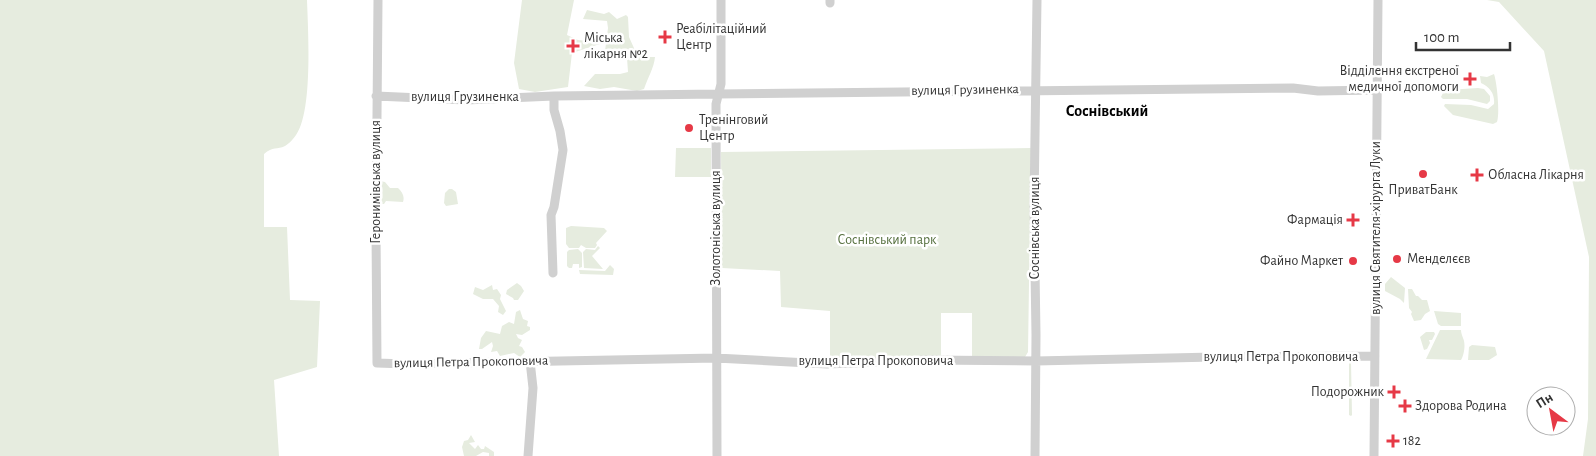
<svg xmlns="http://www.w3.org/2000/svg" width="1596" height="456" font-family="'Alegreya Sans',sans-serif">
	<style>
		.green { fill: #e6ecdf }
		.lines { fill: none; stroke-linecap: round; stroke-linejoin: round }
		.minor { stroke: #d0d0d0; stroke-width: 9 }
		.poi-dot { fill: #e63946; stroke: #fff; stroke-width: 2 }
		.labels { text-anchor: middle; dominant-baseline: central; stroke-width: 5; stroke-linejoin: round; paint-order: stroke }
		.poi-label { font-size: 14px; fill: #333; stroke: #fff; text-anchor: start }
		.street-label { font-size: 14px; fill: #333; stroke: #fff }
		.park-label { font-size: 14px; fill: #56703f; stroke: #fff }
		.quarter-label { font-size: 16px; font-weight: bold; fill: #000; stroke: #fff }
	</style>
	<rect width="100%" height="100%" fill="#fff"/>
	<!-- green -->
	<path class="green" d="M0,0H307C308,30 313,111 296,135C294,138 289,144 285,146C277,150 273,146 264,154V227H287L290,300L320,301L317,367L274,380L279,456H0Z
		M522,0H574L567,35L578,40L603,43L572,53L568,87L535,92L519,89L514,63Z
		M1487,0H1596V456H1583L1588,419L1589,257L1544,51L1499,2Z
		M587,10L604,14L609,12L617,19L626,15L628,17L629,37L638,57H655C654,68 648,77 644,89L637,91L614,87L600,89L584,86L595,74H620L628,72L627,58L610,57L605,51L608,28L607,21L583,19Z
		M1494,74C1497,83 1500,113 1497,122L1493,124L1453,115L1444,106L1445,104L1471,105L1488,109L1494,104C1495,94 1490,87 1481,83L1480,76L1487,77Z
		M1478,88L1484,89L1490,96V101L1487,104L1467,99H1443L1441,97L1443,93L1447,90Z
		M676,148H711V177H675Z
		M1031,148L1028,352L1025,357L972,359V313H941V359L830,358V311L781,307L780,271L722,268L721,152Z
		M380,181L385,182L390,188H398C402,192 405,196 403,202L386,201L384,204H381Z
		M449,189H452L456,192L458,204L446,206L444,203L445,193Z
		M571,226L604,228L607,231L596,243L597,245L595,248H586L581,245L579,248H569L566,244V228Z
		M598,246L600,248L592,256L603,269L584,268L583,252L586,249L595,250Z
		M578,249L582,253V267L579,268V264H573L572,268H569L567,266V252L569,250Z
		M610,265L614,269L613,275L580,274L579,270L605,271Z
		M1391,277L1405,288L1404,303L1400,299L1385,291V284Z
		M517,283L521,286L524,291L518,300H514L513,298L506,294L507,290Z
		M492,285L493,290L497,289L501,295L500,299L506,311L503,315L498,312L499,306L493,299H483L473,294L475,287L483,290Z
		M1408,289H1412L1416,296H1418L1422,300H1427L1430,311L1425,314L1421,320L1414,321L1411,314L1412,312L1409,308Z
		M520,310L523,319L528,321L527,326L530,327V330L522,335L516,334L518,338L522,340L519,346L522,347L525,352L520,357L514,353L500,356L497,351L491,352L493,346L492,342L482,349H479L481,338L486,331L500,334L502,326L509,322L514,324L516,312Z
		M1434,311L1461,313V326H1441L1438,324Z
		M1440,330H1461C1461,333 1462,335 1463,338C1466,344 1464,355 1461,360L1426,359Z
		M1426,332H1434L1435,334L1432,340H1429L1430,343L1427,349L1424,350L1420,337Z
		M1472,345L1495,347L1497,355L1489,360H1468L1469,347Z
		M1351,361L1352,415L1351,416L1349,415V362Z
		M471,435L475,442L469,443L475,449L478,445L481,449H484L485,446L494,452V456H489V453L483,452L476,456H464L462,447L464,441L468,440Z"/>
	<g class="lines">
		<!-- minor -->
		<path class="minor" d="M378,0L376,230L377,363L406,364L716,358L827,364L927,360L1036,361L1214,357L1375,356
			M830,0V3
			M376,96L466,100L554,96L718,94L1293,88L1318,91L1377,90
			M553,273L551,215L554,207L563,150L560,131L554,110V96
			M528,456L533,388L530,361
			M717,456L716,104L721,84V0
			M1035,456L1036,335L1034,204L1037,0
			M1374,456L1378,0"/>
	</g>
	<!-- markers -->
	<g class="poi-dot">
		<path d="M662.5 29.5h5v5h5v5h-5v5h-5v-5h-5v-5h5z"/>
		<path d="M570.5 38.5h5v5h5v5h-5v5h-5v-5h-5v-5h5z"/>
		<path d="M1467.5 71.5h5v5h5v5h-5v5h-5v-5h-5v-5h5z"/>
		<circle cx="689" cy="128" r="5"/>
		<circle cx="1423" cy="174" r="5"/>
		<path d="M1474.5 167.5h5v5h5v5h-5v5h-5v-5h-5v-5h5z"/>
		<path d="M1350.5 212.5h5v5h5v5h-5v5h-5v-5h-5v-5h5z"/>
		<circle cx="1397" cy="259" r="5"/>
		<circle cx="1353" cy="261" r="5"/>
		<path d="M1391.5 384.5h5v5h5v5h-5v5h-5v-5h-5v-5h5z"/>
		<path d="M1402.5 398.5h5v5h5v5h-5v5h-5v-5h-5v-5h5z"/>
		<path d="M1390.5 433.5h5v5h5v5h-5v5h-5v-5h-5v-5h5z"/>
	</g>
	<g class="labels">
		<!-- poi labels -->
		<g class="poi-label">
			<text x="676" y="29">Реабілітаційний<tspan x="676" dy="16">Центр</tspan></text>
			<text x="584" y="38">Міська<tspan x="584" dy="16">лікарня №2</tspan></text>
			<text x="1459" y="71" text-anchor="end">Відділення екстреної<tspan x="1459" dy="16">медичної допомоги</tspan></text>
			<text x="699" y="120">Тренінговий<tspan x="699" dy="16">Центр</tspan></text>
			<text x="1488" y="175">Обласна Лікарня</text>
			<text x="1423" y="190" text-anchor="middle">ПриватБанк</text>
			<text x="1343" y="220" text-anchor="end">Фармація</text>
			<text x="1407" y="259">Менделєєв</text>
			<text x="1343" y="261" text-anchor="end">Файно Маркет</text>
			<text x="1384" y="392" text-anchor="end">Подорожник</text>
			<text x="1415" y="406">Здорова Родина</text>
			<text x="1403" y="441">182</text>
		</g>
		<!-- street labels -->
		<g class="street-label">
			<text transform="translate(965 90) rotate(-1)">вулиця Грузиненка</text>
			<text x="465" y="97">вулиця Грузиненка</text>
			<text transform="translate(376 182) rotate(-90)">Геронимівська вулиця</text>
			<text transform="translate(716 228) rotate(-90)">Золотоніська вулиця</text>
			<text transform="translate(1035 228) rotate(-90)">Соснівська вулиця</text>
			<text transform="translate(1376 228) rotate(-90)">вулиця Святителя-хірурга Луки</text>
			<text x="1281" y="357">вулиця Петра Прокоповича</text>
			<text x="876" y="361">вулиця Петра Прокоповича</text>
			<text transform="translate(471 362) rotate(-1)">вулиця Петра Прокоповича</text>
		</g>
		<!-- park labels -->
		<g class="park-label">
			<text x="887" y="240">Соснівський парк</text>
		</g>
		<!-- quarter labels -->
		<g class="quarter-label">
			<text x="1107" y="111">Соснівський</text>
		</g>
	</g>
	<!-- north arrow -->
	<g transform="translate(1551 411) rotate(328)"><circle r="24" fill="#ffffff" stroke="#adadad"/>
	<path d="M0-4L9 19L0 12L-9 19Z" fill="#e63946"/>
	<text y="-8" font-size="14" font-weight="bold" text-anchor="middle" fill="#333333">Пн</text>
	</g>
	<!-- scale -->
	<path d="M1416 42v8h94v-8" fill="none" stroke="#333333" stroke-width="2.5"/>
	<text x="1424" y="42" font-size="15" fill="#333333" stroke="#ffffff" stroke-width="4" paint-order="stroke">100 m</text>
</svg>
